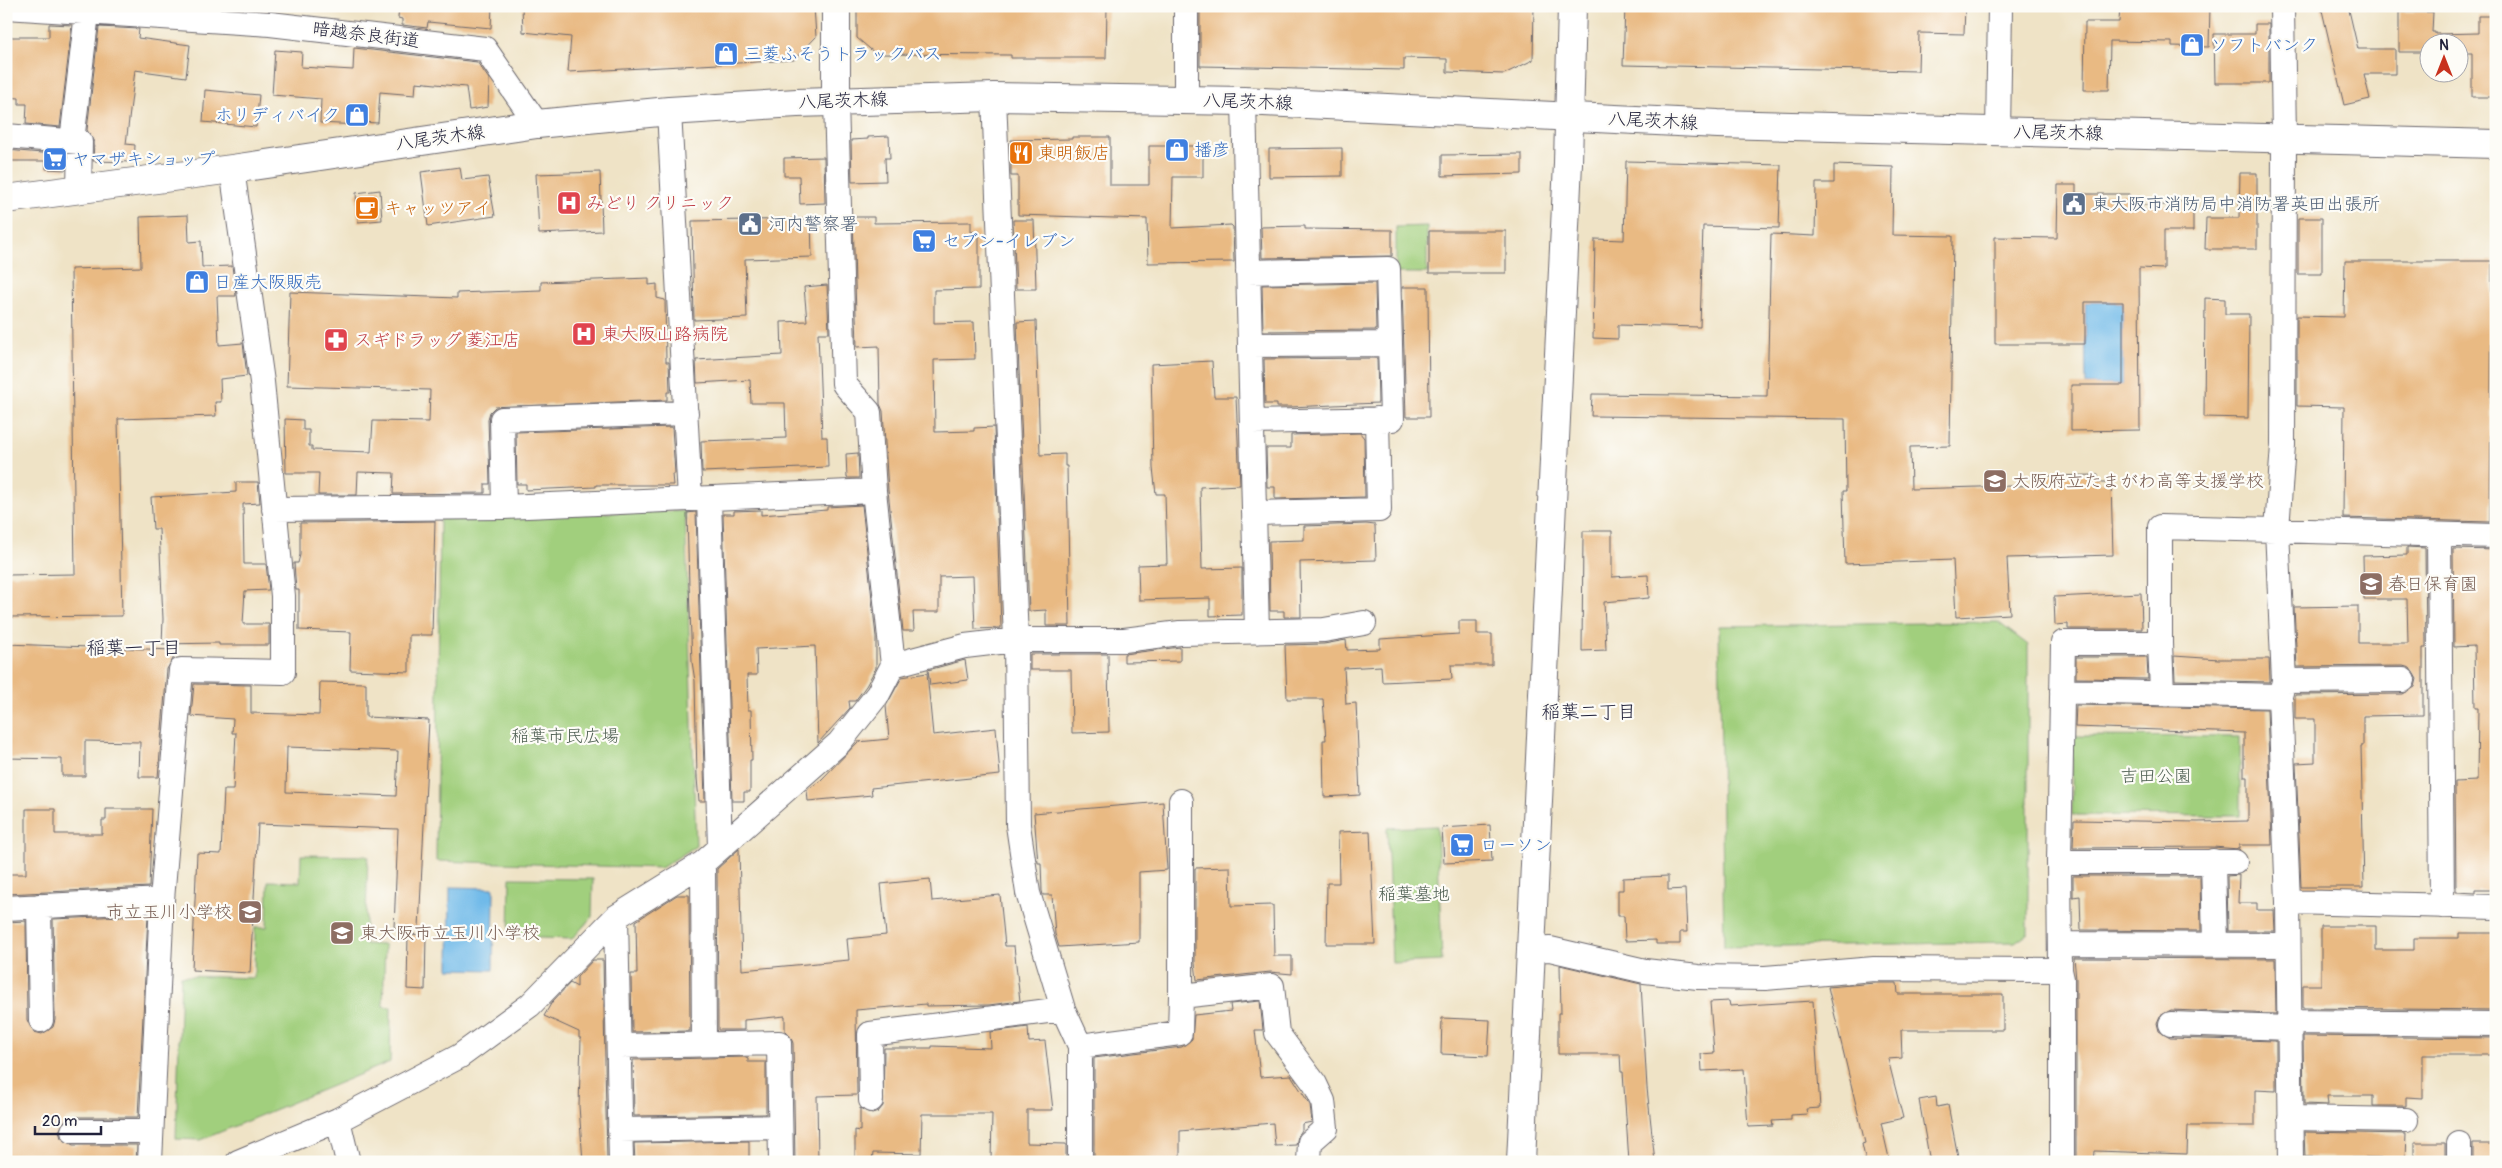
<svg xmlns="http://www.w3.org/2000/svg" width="2502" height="1168" font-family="Pangolin,'Klee One',sans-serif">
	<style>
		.green { fill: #a1cf7d; stroke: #62785c }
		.water { fill: #70bae9; stroke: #496e92 }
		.building { fill: #e9ba83; fill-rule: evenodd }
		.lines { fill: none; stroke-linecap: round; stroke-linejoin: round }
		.minor-casing { stroke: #6a666c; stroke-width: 26 }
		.tertiary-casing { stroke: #6a666c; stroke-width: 30 }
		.primary-casing { stroke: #6a666c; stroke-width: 30 }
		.minor { stroke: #fff; stroke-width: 24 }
		.tertiary { stroke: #fff; stroke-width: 28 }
		.primary { stroke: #fff; stroke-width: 28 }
		.labels { text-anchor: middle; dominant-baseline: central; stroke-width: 4.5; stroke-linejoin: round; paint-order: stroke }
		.street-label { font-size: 18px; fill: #22223b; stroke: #fdfcf7 }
		.shop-label { font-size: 18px; fill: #366cbe; stroke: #fdfcf7; text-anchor: start }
		.food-label { font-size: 18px; fill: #c56008; stroke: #fdfcf7; text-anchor: start }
		.health-label { font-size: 18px; fill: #be3a42; stroke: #fdfcf7; text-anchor: start }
		.service-label { font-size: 18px; fill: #4e5e75; stroke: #fdfcf7; text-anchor: start }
		.education-label { font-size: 18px; fill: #785e54; stroke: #fdfcf7; text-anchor: start }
		.park-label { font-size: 18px; fill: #4e5f52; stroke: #fdfcf7 }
		.neighbourhood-label { font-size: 19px; fill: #22223b; stroke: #fdfcf7 }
	</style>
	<rect width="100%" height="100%" fill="#fdfcf7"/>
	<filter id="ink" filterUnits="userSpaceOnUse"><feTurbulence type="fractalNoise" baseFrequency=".02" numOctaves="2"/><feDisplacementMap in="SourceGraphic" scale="10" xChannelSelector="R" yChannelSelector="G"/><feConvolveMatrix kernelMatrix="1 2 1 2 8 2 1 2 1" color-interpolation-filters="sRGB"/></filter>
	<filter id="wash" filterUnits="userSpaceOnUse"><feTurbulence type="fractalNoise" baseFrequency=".0096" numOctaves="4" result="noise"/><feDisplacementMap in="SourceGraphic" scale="20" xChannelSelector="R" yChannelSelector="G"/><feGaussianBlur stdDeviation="1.12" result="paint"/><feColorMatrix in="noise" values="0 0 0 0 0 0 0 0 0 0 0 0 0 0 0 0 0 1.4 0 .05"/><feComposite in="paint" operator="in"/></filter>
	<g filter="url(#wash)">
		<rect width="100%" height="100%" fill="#efe3c6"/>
		<!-- green -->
		<path class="green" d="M1427,226V273H1396V227Z
			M685,511L696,846L661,868L436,861L440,517Z
			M1998,622L2028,645V933L2015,942L1724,947L1719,626Z
			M2072,736L2240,737V816L2072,815Z
			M1437,826L1442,961L1392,963L1387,828Z
			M301,855L368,856L365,944L385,945L383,1006L391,1007L390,1062L201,1140L176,1139L181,976L254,978L255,927H267L268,881L300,882Z
			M510,878L593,879L592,917L572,939L509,937Z"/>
		<!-- water -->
		<path class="water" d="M2085,302H2123V385H2086Z
			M450,887L494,888L493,970L449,969Z"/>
		<g id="blocks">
			<!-- building -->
			<path class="building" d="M399,6H492L491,28L428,22L427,28L402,25V19L398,18Z
				M522,6H814L816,37L794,60L568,72L571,37L523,32Z
				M857,6H1107L1106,58H1011V55L876,54L857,38Z
				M1200,6H1534L1533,60L1504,74L1447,72V59L1404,58V70L1200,66Z
				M1625,6H1965L1964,34L1919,33L1918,71L1623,65Z
				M2120,6H2210L2209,47L2172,46V42L2110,41L2109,90H2084L2085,22H2119Z
				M2321,6H2348L2358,49H2395V74H2364L2370,99L2344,105Z
				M2399,12H2433L2432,32H2435V34L2478,33V16H2496V97H2472V53H2460V42H2430V52H2399Z
				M49,24L72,25L60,127L26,124L27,104H19V98L6,97L7,37H49Z
				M2255,24H2269V83H2215L2214,34H2255Z
				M99,27L139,29L138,38L190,45L186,77L135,70L126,144L135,145L134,162L93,161L94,142L87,130Z
				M354,48L477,62L489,79L488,107L469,110L466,87L416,82L415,95L380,92L378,123L359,122L358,125L320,123L321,99L272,95L275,50L302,52L301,67L353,70Z
				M205,90L259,95L256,127L203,122Z
				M889,136L890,158H885L886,181L852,182L851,140L868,139V137Z
				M1072,137H1110V185H1149V146H1203V177H1173L1172,228L1231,225L1233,227L1234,262L1148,263L1147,219L1018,215V176H1011V140L1072,139Z
				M1342,148V176L1269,177V149Z
				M6,150L66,155V170L46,169V161H6Z
				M1522,154V174L1442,176V155Z
				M824,157L825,203L800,204L799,176H784V158Z
				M1626,161L1781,165L1779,228L1703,226L1700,327L1618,325V339L1593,338L1595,239L1624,240Z
				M1834,165L1893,167L1892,235L1953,236L1950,446L1910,447L1911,489L2046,485V476L2098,475V482H2111L2113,555L2007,558L2010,614L1956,617L1953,560L1845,564L1843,491H1846L1845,419L1591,416L1592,394L1767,396L1771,234L1815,236L1816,183H1834Z
				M460,167L462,180L488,177L495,216L428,226L421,172Z
				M600,172L602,231L539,234L536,174Z
				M2240,173H2257V249H2205L2206,218H2239Z
				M2058,185H2076V194H2129V205H2170V202H2193V231H2164V269L2139,268L2140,430L2071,431V385H2123V302H2085V344H1995V237L2057,238Z
				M380,190L382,220L358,222L356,193Z
				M188,215L189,242L201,241L202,267L232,266L236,296H217L219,345L243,343L247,376L220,379L221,402H215L216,416L118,419L122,616L6,617V575L75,574L71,269L141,267L140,217Z
				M853,217H874V223L971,222V232L979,231V289L934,290V323L974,322L975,359L934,360L935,432L974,431V428L994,427L1001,628L975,629L973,576L939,577V612H913L914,631H903L888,490L883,411L880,404L879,346L857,347Z
				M2298,218H2322V274H2298Z
				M811,219L812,257L745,259L747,318L694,320L692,221Z
				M1013,220H1034L1036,289H1016Z
				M1305,226V229L1392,230V256L1262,258L1261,227Z
				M1429,231H1506V273H1429Z
				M2345,261H2492L2490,522L2343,518L2344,407L2297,406V316L2344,317Z
				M649,278V285L657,284V298L665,300L666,362H669L670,392H667V400L495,407L490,412L488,419L490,484H485V493L393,494L394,473L358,472L357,495H318L319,473H286L285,419L303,420V430H309V446H312V450L371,452L373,421L429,422L430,390L287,386L290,292L457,298V293L541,290V282Z
				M1375,283L1376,330L1263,331L1262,285Z
				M827,285L829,333H818L822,437H827L828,467L702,472L701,441L786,438L785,403H751L750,380L697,383L696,360L782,355L781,322L807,321L804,287Z
				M1402,287H1428L1429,417H1406Z
				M2205,298L2225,299V314H2249L2248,418L2204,417Z
				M1036,321L1040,455L1065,454V466H1067L1070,626H1046V610L1029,611L1017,322Z
				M1377,358L1378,403L1290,407H1277V404H1265L1264,359Z
				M1212,361L1214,397H1236L1240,485L1200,487L1202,569L1242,568V615L1210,616V598L1139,600L1138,565L1167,564L1165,494H1156L1153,468L1151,364Z
				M672,427L675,474H672L673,485H596V487L526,490V484H517L516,432Z
				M1360,433L1364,438L1365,497L1275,499V487H1267L1266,448H1291V435Z
				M858,453L859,478H847L846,454Z
				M236,482H258L260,503L243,504L244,564H266L269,590L245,591L243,624H269V645H219V643L162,644L163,619L159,529H153L151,497L236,492Z
				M862,505L876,637V668L866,686L855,701H849L850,708L818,743L815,646L756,649L757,675H747L748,710H751L752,760H750V792H744V801H732L723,514H734V511L761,510V515L827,510V507Z
				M696,512L705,801H699L697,778L695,681L692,662L689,586L687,513Z
				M435,521L432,635H409V672L350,670L351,632L299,630V590H296L294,563H298L300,555V523Z
				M1366,524L1375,525L1376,560L1300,562L1301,617H1284V611H1270L1269,541L1304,540V526Z
				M1583,531H1612V577L1648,575L1649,598L1604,602L1606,650L1582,651Z
				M2407,547L2425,548L2426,648H2423V715L2363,716V746H2361L2364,887H2301L2296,763L2315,762V719H2295V695L2403,694L2415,687L2417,679L2410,668L2403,666L2297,667L2294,607L2358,606V643H2408L2407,599H2364L2363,556L2407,555Z
				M2453,549L2496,550L2495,890H2476V893L2456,892L2455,782L2477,781L2478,708H2475L2474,646L2454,647Z
				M2141,593L2142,629H2068V624L2055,625L2054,597Z
				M1459,621H1477V634H1492V665H1451L1452,679L1382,682L1381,666L1344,668L1346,704L1356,703L1360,795L1324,797L1323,740H1326L1323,699H1287L1285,645L1324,644L1346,640L1347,650L1380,649V639L1459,634Z
				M6,644L174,650L173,659L167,669L158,777H139L140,742L85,741V776H62V759L6,758Z
				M1180,647V661L1124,662V654Z
				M1030,654H1108L1109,732L1072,733L1071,670H1030Z
				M2174,656L2219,659H2269L2270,680V682L2175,680Z
				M2076,657H2147L2148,679L2076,678Z
				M965,660L968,680L930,685L928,670Z
				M927,673L933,735L996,728L1000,775L871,788L872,795L808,801L807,790L821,780L858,742L889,739L886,706L902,677Z
				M320,682L366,683V717L429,720L419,928H394L398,829L258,824L250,973L192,970L197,853L221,854L224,790H233L236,733H232L233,719L191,716L194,684L251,685V713L319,715ZM287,747L398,751L396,796L286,792Z
				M2076,705L2267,709L2272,845H2239V849L2213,847L2073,848L2074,820L2198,822L2248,821V777H2244V733L2075,727Z
				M1163,802L1167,870L1139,872V942L1059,947L1055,934L1052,895H1043L1042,891L1041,863H1038L1034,813Z
				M26,809H55V834H102V820H106V809H152L149,887L6,894V874H26Z
				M1490,825L1492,861L1444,863L1442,828Z
				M1370,831L1375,944H1326L1327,883H1339L1338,832Z
				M739,849L742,970L849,960L847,939L886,935L881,884L930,879L932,901L1000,895L1005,946H1014L1020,1001L989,1005L926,1006V1004L856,1010L857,1095L817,1096L818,1162H795L793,1043L790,1036L785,1031V1016L744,1020V1030H718L717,869Z
				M1230,867L1231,906L1273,905L1274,956H1292V974L1270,972L1197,980L1195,963V868Z
				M2239,875L2238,903H2257V910H2274L2275,931H2228L2227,876Z
				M1668,876V890L1685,889L1687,932H1680V944H1656V940L1625,941L1624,916H1618V890H1623V878Z
				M2073,876H2200L2201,931L2081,930L2080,896L2073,897Z
				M677,895H689L690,1031L632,1032L631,974H637L636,921Z
				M148,915L138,1117H73L66,1119L59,1131L61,1138L73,1145H137L136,1162H6V922L26,921L27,1020L34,1032L42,1034L53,1027L55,1020L53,919Z
				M2321,926H2376V950H2414V938H2459V933H2496V1010L2303,1008V985H2321Z
				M408,934L426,935L425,990L407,989Z
				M2074,958L2275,959L2276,1014L2171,1010L2160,1016L2157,1023L2159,1031L2170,1038L2276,1041V1091L2255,1090V1126H2188L2187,1154L2095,1151L2094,1162H2076V979Z
				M593,960H603L607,1162H583L579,1106L581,1038H579V1032L544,1016L552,1002L570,983L577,987V977Z
				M1560,965L1641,984L1647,1088L1655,1162H1629L1623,1072H1621L1620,1054H1558V1013H1561Z
				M1875,983H1897L1898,994H2003V1030H1901L1902,1058L1888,1059L1903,1118L1881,1123L1889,1158L1866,1162L1862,1144L1865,1143L1828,987Z
				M1260,1001L1263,1030H1255L1260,1077L1291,1075L1310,1105L1312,1122L1302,1124V1130L1298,1136L1296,1145L1275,1146L1273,1123L1180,1131V1162H1094V1058L1182,1047L1192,1039L1194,1015L1231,1011L1230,1004Z
				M1729,1001L1730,1006L1813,1001L1820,1108L1806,1109L1807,1114L1791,1115V1120L1772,1121L1773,1126L1748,1127L1744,1069L1702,1071L1701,1054L1714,1053L1710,1002Z
				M1442,1018L1490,1020L1488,1056L1441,1054Z
				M1028,1027L1029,1042L1045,1041L1053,1110H1027V1143L1066,1144V1161L991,1162L992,1114H922L921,1154L873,1153L872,1162H855V1130L860,1131V1108L872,1114L878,1112L883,1106L884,1048H932V1046L991,1048L990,1032Z
				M2303,1036L2496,1038V1055H2423V1098L2406,1097V1106H2373V1096H2327L2328,1105L2304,1104Z
				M744,1057L748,1059V1062H766V1114L634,1116L633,1060Z
				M1936,1097L1937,1107L1948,1105L1959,1162H1930L1919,1100Z
				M2304,1132L2406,1134L2405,1159L2305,1157Z
				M749,1141V1162H635L634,1143Z
				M2414,1143H2445V1162H2414Z
				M2473,1144H2496V1162H2473Z"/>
		</g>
	</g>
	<g filter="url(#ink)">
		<use href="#blocks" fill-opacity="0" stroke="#6a666c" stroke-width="1"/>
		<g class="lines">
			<defs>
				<path id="minor" d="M2282,6L2284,139L2283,445L2277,530L2284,681L2280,696L2288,902L2291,1162
					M6,7L270,24L485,49L537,124
					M994,97L1016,640L1018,825L1028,893L1063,1009
					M1186,100V6
					M836,101L844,384L869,412L874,491L893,665
					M1244,101L1257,632
					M669,111L690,499
					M1998,132L2000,6
					M6,136L80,142L79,189
					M72,141L87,13
					M1248,272L1388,269L1392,419L1252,422
					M1250,345L1390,344
					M709,499L720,847
					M504,507L502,419L686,413
					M274,509L504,507L874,491
					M1254,513L1379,510L1377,419
					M2439,535L2442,906
					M2160,643L2162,692
					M2284,681L2403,680
					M2062,691L2280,696
					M1181,801V996
					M2213,861L2215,944
					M2059,862H2235
					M703,863L704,1044
					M2288,902L2496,907
					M39,906L41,1020
					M6,908L162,900
					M616,917L621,1162
					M2062,944L2288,945
					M1531,950L1550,949L1645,971L1698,977L1765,978L1874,969L2060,970L2059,862L2063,643H2160V527L2496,536
					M2060,970L2062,979V1162
					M2289,1022L2496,1024
					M2171,1024L2289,1028
					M620,1046L779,1043L781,1162
					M1080,1046L1180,1033L1181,996L1272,986L1277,1033L1315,1084L1323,1101L1326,1128L1310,1142L1309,1162
					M871,1100L870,1034L1063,1009L1080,1046V1162
					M2290,1118L2406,1120
					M338,1120L348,1162
					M620,1130L780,1127
					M73,1131H151
					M2459,1144V1162
					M150,1162L162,900L181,670L283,672V596L262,382L232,169
					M238,1162L338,1120L460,1056L530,1005L616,917L703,863L839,743L878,694L893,665L965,646L1016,640H1124L1180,633L1324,630L1364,623"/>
				<path id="tertiary" d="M836,6V101
					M1521,1162L1568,163L1572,6"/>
				<path id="primary" d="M6,199L232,169L537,124L669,111L797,103L994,97L1244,101L1718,124L2496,144"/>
			</defs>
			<!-- minor casing -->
			<use href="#minor" class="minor-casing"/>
			<!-- tertiary casing -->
			<use href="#tertiary" class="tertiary-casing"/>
			<!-- primary casing -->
			<use href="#primary" class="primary-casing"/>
			<!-- minor -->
			<use href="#minor" class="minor"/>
			<!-- tertiary -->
			<use href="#tertiary" class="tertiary"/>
			<!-- primary -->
			<use href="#primary" class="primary"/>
		</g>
	</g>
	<!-- icons -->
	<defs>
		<symbol id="shop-square" viewBox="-11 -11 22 22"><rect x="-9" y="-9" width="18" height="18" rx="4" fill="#3f7fe0" stroke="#fdfcf7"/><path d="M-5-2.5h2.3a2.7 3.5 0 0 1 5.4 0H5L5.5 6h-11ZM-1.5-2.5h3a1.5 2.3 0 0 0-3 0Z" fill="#fff"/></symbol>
		<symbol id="restaurant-square" viewBox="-11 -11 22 22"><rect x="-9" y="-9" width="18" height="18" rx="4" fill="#e8710a" stroke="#fdfcf7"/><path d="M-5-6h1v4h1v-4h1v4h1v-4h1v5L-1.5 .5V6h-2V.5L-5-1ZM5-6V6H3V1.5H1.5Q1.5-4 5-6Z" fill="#fff"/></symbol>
		<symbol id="supermarket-square" viewBox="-11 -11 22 22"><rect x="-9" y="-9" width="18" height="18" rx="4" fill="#3f7fe0" stroke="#fdfcf7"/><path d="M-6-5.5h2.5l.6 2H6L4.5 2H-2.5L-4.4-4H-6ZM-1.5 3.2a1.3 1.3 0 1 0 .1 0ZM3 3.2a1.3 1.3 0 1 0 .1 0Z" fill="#fff"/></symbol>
		<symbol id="hospital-square" viewBox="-11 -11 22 22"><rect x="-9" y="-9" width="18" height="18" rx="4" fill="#e0444e" stroke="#fdfcf7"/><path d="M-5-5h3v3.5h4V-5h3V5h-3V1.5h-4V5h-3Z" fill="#fff"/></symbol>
		<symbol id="civic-square" viewBox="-11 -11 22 22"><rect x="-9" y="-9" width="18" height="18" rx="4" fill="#5c6f8a" stroke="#fdfcf7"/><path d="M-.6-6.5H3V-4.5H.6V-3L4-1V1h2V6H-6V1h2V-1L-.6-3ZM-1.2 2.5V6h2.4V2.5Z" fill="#fff"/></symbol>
		<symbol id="cafe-square" viewBox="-11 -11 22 22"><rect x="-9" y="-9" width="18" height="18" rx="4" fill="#e8710a" stroke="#fdfcf7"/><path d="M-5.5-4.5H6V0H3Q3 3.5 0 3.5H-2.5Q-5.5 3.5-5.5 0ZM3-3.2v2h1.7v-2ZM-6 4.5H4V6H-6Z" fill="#fff"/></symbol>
		<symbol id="pharmacy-square" viewBox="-11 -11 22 22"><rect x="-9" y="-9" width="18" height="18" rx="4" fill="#e0444e" stroke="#fdfcf7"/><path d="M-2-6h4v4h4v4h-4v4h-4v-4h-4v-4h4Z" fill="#fff"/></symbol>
		<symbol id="school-square" viewBox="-11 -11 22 22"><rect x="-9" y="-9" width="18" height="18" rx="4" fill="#8d6e63" stroke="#fdfcf7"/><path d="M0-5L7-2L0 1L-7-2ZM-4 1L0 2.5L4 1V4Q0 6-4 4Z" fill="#fff"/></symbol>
	</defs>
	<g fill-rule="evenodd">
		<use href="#shop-square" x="2178" y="31" width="28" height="28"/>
		<use href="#shop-square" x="712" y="40" width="28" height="28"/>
		<use href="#shop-square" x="343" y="101" width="28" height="28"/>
		<use href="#shop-square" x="1163" y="136" width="28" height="28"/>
		<use href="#restaurant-square" x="1007" y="139" width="28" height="28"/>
		<use href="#supermarket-square" x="41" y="145" width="28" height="28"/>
		<use href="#hospital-square" x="555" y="189" width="28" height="28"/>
		<use href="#civic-square" x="2060" y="190" width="28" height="28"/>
		<use href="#cafe-square" x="353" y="194" width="28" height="28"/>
		<use href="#civic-square" x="736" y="210" width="28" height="28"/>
		<use href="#supermarket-square" x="910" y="227" width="28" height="28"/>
		<use href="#shop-square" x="183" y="268" width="28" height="28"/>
		<use href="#hospital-square" x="570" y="320" width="28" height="28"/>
		<use href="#pharmacy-square" x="322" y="326" width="28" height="28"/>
		<use href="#school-square" x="1981" y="467" width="28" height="28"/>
		<use href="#school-square" x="2357" y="570" width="28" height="28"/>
		<use href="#supermarket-square" x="1448" y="831" width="28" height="28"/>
		<use href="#school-square" x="236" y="898" width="28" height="28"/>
		<use href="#school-square" x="328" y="919" width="28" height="28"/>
	</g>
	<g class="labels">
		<!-- street labels -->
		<g class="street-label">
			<text transform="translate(366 35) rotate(7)">暗越奈良街道</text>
			<text transform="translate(843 101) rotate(-2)">八尾茨木線</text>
			<text transform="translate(1248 102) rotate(2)">八尾茨木線</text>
			<text transform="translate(1653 121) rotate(3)">八尾茨木線</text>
			<text transform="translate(2058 133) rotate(1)">八尾茨木線</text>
			<text transform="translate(440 138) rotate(-8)">八尾茨木線</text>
		</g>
		<!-- shop labels -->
		<g class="shop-label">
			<text x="2210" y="45">ソフトバンク</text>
			<text x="744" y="54">三菱ふそうトラックバス</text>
			<text x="340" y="115" text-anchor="end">ホリディバイク</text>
			<text x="1194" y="150">播彦</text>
			<text x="72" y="159">ヤマザキショップ</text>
			<text x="942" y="241">セブン-イレブン</text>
			<text x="214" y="282">日産大阪販売</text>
			<text x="1480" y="845">ローソン</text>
		</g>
		<!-- food labels -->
		<g class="food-label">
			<text x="1038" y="153">東明飯店</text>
			<text x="384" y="208">キャッツアイ</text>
		</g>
		<!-- health labels -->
		<g class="health-label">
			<text x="586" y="203">みどり クリニック</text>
			<text x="602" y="334">東大阪山路病院</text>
			<text x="354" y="340">スギドラッグ 菱江店</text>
		</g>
		<!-- service labels -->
		<g class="service-label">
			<text x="2092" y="204">東大阪市消防局中消防署英田出張所</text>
			<text x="768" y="224">河内警察署</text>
		</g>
		<!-- education labels -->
		<g class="education-label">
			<text x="2012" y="481">大阪府立たまがわ高等支援学校</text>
			<text x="2388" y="584">春日保育園</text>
			<text x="232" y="912" text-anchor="end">市立玉川小学校</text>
			<text x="360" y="933">東大阪市立玉川小学校</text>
		</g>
		<!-- park labels -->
		<g class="park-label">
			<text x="565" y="736">稲葉市民広場</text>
			<text x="2156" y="776">吉田公園</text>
			<text x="1414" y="894">稲葉墓地</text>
		</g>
		<!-- neighbourhood labels -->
		<g class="neighbourhood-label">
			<text x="134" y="648">稲葉一丁目</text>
			<text x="1589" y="712">稲葉二丁目</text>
		</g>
	</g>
	<!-- margin -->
	<rect width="2502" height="1168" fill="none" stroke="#fdfcf7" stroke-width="25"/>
	<!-- north arrow -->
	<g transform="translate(2444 58)"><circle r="24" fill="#fdfcf7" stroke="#a5a5ac"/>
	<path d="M0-4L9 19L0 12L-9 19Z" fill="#c8321e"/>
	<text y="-8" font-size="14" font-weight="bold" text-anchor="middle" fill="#22223b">N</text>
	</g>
	<!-- scale -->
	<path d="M35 1126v8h66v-8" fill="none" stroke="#22223b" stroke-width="2.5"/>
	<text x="42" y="1126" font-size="15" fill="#22223b" stroke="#fdfcf7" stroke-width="4" paint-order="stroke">20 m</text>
</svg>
